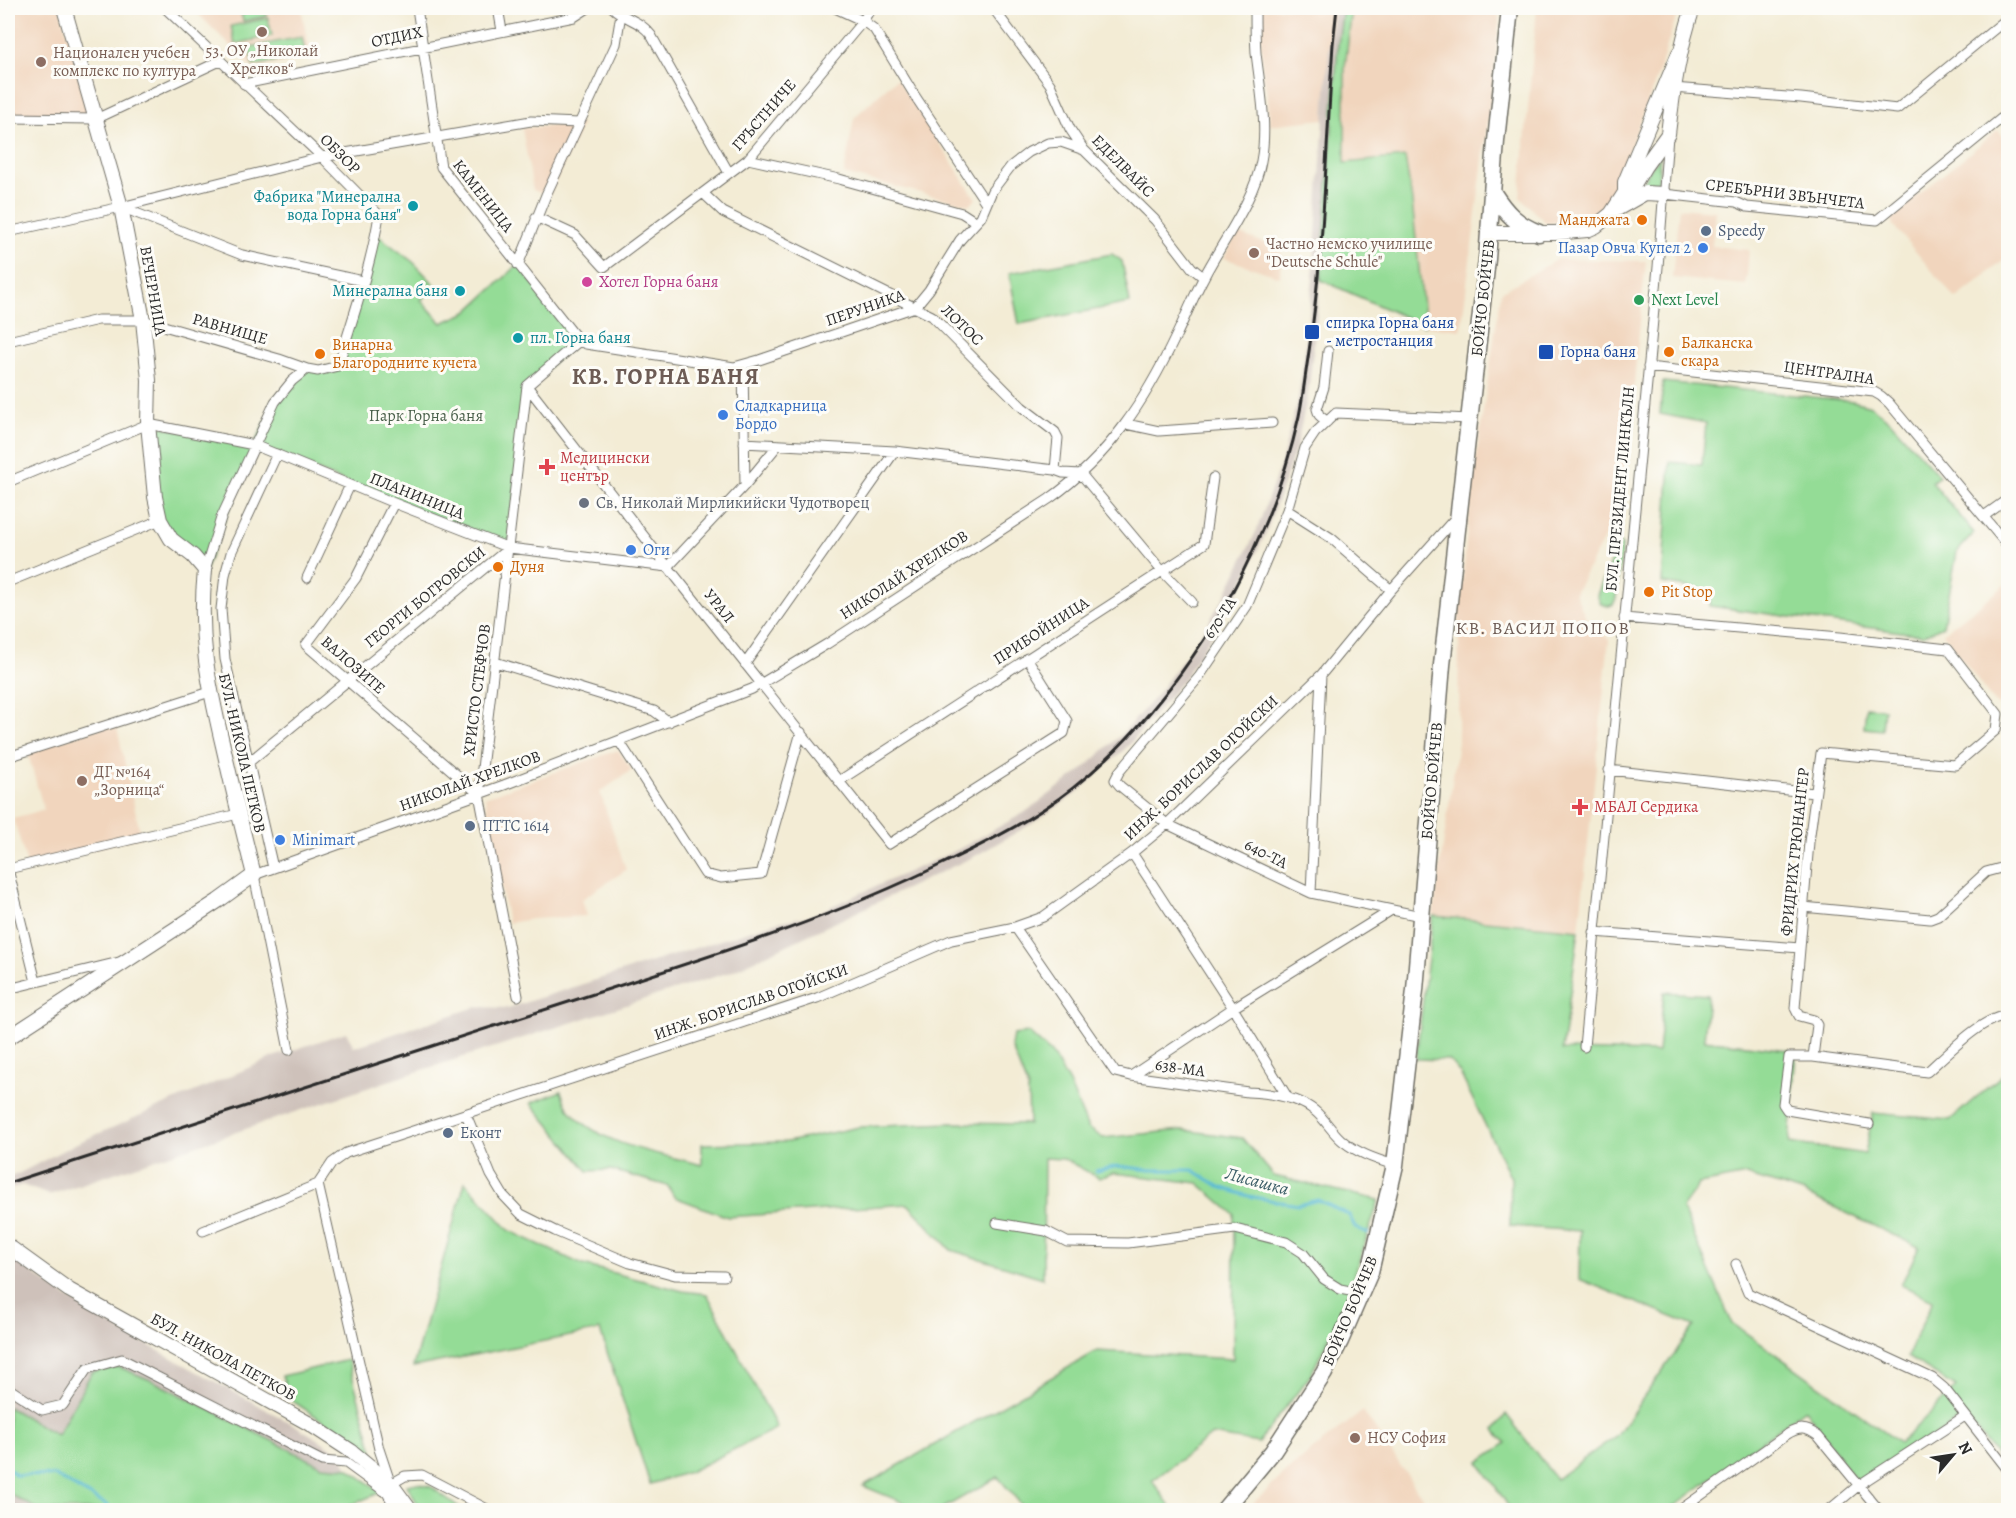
<svg xmlns="http://www.w3.org/2000/svg" width="2016" height="1518" font-family="Alegreya,serif">
	<style>
		.built { fill: #f1d5bd }
		.industrial { fill: #cec1ba }
		.green { fill: #94dc96; stroke: #608460; stroke-width: 1.5; fill-rule: evenodd }
		.lines { fill: none; stroke-linecap: round; stroke-linejoin: round }
		.stream { stroke: #58b9d7; stroke-width: 3 }
		.street-casing { stroke: #716f66; stroke-width: 11 }
		.secondary-casing { stroke: #716f66; stroke-width: 16 }
		.highway-casing { stroke: #716f66; stroke-width: 19 }
		.street { stroke: #fff; stroke-width: 9 }
		.secondary { stroke: #fff; stroke-width: 14 }
		.highway { stroke: #fff; stroke-width: 16 }
		.rail { stroke: #2b2b2b; stroke-width: 3 }
		.education-dot { fill: #8d6e63; stroke: #fdfcf7; stroke-width: 2 }
		.culture-dot { fill: #0f9aa8; stroke: #fdfcf7; stroke-width: 2 }
		.food-dot { fill: #e8710a; stroke: #fdfcf7; stroke-width: 2 }
		.service-dot { fill: #5c6f8a; stroke: #fdfcf7; stroke-width: 2 }
		.shop-dot { fill: #3f7fe0; stroke: #fdfcf7; stroke-width: 2 }
		.hotel-dot { fill: #d1479c; stroke: #fdfcf7; stroke-width: 2 }
		.leisure-dot { fill: #2e9e5b; stroke: #fdfcf7; stroke-width: 2 }
		.transit-dot { fill: #1a4fb4; stroke: #fdfcf7; stroke-width: 2 }
		.health-dot { fill: #e0444e; stroke: #fdfcf7; stroke-width: 2 }
		.worship-dot { fill: #6b7280; stroke: #fdfcf7; stroke-width: 2 }
		.labels { text-anchor: middle; dominant-baseline: central; stroke-width: 6; stroke-linejoin: round; paint-order: stroke }
		.street-label { font-size: 16px; fill: #2b2b2b; stroke: #fdfcf7 }
		.education-label { font-size: 16px; fill: #785e54; stroke: #fdfcf7; text-anchor: start }
		.culture-label { font-size: 16px; fill: #0d838f; stroke: #fdfcf7; text-anchor: end }
		.food-label { font-size: 16px; fill: #c56008; stroke: #fdfcf7; text-anchor: start }
		.service-label { font-size: 16px; fill: #4e5e75; stroke: #fdfcf7; text-anchor: start }
		.shop-label { font-size: 16px; fill: #366cbe; stroke: #fdfcf7; text-anchor: start }
		.hotel-label { font-size: 16px; fill: #b23c85; stroke: #fdfcf7; text-anchor: start }
		.leisure-label { font-size: 16px; fill: #27864d; stroke: #fdfcf7; text-anchor: start }
		.transit-label { font-size: 16px; fill: #164399; stroke: #fdfcf7; text-anchor: start }
		.park-label { font-size: 16px; fill: #4a604b; stroke: #fdfcf7 }
		.health-label { font-size: 16px; fill: #be3a42; stroke: #fdfcf7; text-anchor: start }
		.worship-label { font-size: 16px; fill: #5b616d; stroke: #fdfcf7; text-anchor: start }
		.neighbourhood-label { font-size: 18px; letter-spacing: 1.5px; fill: #6d5c55; stroke: #fdfcf7 }
		.water-label { font-size: 18px; font-style: italic; fill: #3b5d67; stroke: #fdfcf7 }
		.district-label { font-size: 22px; font-weight: bold; letter-spacing: 1.5px; fill: #6d5c55; stroke: #fdfcf7 }
	</style>
	<rect width="100%" height="100%" fill="#fdfcf7"/>
	<filter id="ink" filterUnits="userSpaceOnUse"><feTurbulence type="fractalNoise" baseFrequency=".0167" numOctaves="2"/><feDisplacementMap in="SourceGraphic" scale="12" xChannelSelector="R" yChannelSelector="G"/><feConvolveMatrix kernelMatrix="1 2 1 2 8 2 1 2 1" color-interpolation-filters="sRGB"/></filter>
	<filter id="wash" filterUnits="userSpaceOnUse"><feTurbulence type="fractalNoise" baseFrequency=".008" numOctaves="4" result="noise"/><feDisplacementMap in="SourceGraphic" scale="24" xChannelSelector="R" yChannelSelector="G"/><feGaussianBlur stdDeviation="1.35" result="paint"/><feColorMatrix in="noise" values="0 0 0 0 0 0 0 0 0 0 0 0 0 0 0 0 0 1.4 0 .05"/><feComposite in="paint" operator="in"/></filter>
	<g filter="url(#wash)">
		<rect width="100%" height="100%" fill="#f3ecd5"/>
		<!-- built -->
		<path class="built" d="M8,8H60L91,118L8,117Z
			M192,8H301L311,57L254,69Z
			M1259,8H1334L1329,46L1324,119L1270,125L1268,100L1262,68Z
			M1352,8H1491L1499,16L1496,58L1461,330L1425,326L1412,201L1405,157L1345,164V67Z
			M1537,8H1679L1656,80L1612,195L1604,206L1593,215L1577,221L1546,223L1520,197Z
			M897,79L976,199L970,205L844,174L854,118L879,94Z
			M582,124L549,196L533,190L522,128Z
			M1998,130L2008,142V257L1956,299L1892,224V216Z
			M1679,208L1715,211L1712,246L1749,250L1746,285L1672,278Z
			M1237,233L1281,249L1280,277L1224,258Z
			M1558,259L1646,261L1622,504L1575,593L1588,623L1609,639L1579,930L1433,916L1458,742L1459,613L1472,485L1501,292Z
			M2008,583V708L1995,704L1943,633Z
			M116,723L141,837L27,864L13,818L44,810L27,751Z
			M618,750L632,770L600,792L626,870L582,899L587,916L532,919L508,923L485,797Z
			M1363,1411L1431,1510H1246L1295,1464Z"/>
		<!-- industrial -->
		<path class="industrial" d="M1334,8H1343L1338,45L1321,280L1308,394L1296,448L1266,533L1233,602L1183,680L1129,745L1077,793L1033,823L975,856L730,972L388,1081L49,1195L22,1185L8,1190V1178L22,1172L75,1144L276,1056L346,1032L354,1047L476,1007L508,1008L777,922L812,915L957,850L1024,813L1081,771L1121,735L1155,697L1197,641L1227,592L1256,532L1281,463L1298,399L1304,358L1313,278L1329,46Z
			M8,1256L64,1295L117,1328L298,1427L340,1453L348,1468L339,1510H8Z"/>
		<!-- green -->
		<path class="green" d="M240,8H265L267,16L243,21Z
			M1343,8H1352L1345,67V163L1405,157L1412,201L1425,326L1321,280L1338,45Z
			M268,18L272,36L235,44L231,26Z
			M302,37L306,56L253,66L249,47Z
			M1660,154L1658,186H1645L1637,191Z
			M376,234L413,262L436,286L421,300L442,323L467,312L518,265L579,341L527,386L509,548L254,445L205,570L160,520L148,424L254,445L275,402L307,369L338,366Z
			M1112,254L1122,261L1130,303L1019,324L1009,273Z
			M1663,382L1853,401L1871,406L1890,421L1939,476L1932,482L1974,533L1957,552L1943,626L1923,635L1710,606L1711,591L1662,583L1670,462L1702,465L1706,423L1660,414Z
			M1618,544H1621L1622,546L1616,598L1613,605L1608,606L1601,604L1597,595Z
			M1866,707L1884,709L1882,730L1864,728Z
			M1433,916L1579,930L1562,1050L1658,1052L1664,992L1708,995L1704,1040L1796,1051L1789,1143L1865,1154L1873,1113L1950,1120L2008,1070V1470L1965,1416L1859,1485L1805,1409L1669,1510H1511L1479,1462L1506,1443L1495,1430L1506,1414L1556,1479L1617,1435L1694,1326L1579,1279L1580,1231L1510,1226L1511,1178L1460,1073L1449,1060L1416,1059ZM1746,1175L1802,1192L1919,1247L1901,1285L1933,1300L1907,1357L1956,1387L1900,1443L1732,1323L1682,1208L1699,1184Z
			M1029,1033L1052,1054L1069,1083L1088,1128L1103,1138L1182,1130L1242,1138L1274,1176L1379,1200L1343,1310L1310,1376L1258,1443L1212,1435L1152,1481L1173,1510H1026L998,1477L940,1510H921L863,1486L1097,1351L1233,1359L1234,1214L1198,1183L1114,1173L1099,1178L1064,1159L1044,1158L1043,1278L951,1250L908,1204L728,1217L674,1197L668,1186L611,1170L588,1171L531,1103L561,1091C563,1097 565,1104 568,1108C598,1146 659,1153 702,1165V1144L787,1142L859,1127L951,1123L1029,1124L1028,1089L1011,1046L1013,1035Z
			M465,1182L510,1231L583,1265L683,1291L707,1294L777,1428L689,1472L650,1484L600,1330L413,1367Z
			M348,1360L373,1451L372,1454H368L355,1442L291,1400L282,1376Z
			M119,1367L155,1382L322,1466L348,1468L381,1492L339,1510H39L8,1493V1407L57,1435L92,1372Z
			M417,1483L431,1487L463,1510H421L407,1485Z"/>
		<g class="lines">
			<!-- stream -->
			<path class="stream" d="M1096,1171L1118,1166L1151,1170H1193L1220,1187L1248,1196L1298,1205L1318,1200L1349,1215L1355,1227L1368,1233
				M8,1468L16,1475L55,1476L108,1506L110,1510"/>
		</g>
	</g>
	<g filter="url(#ink)">
		<g class="lines">
			<defs>
				<path id="street" d="M417,8L441,167L579,341L586,344L734,367L759,360L915,307L929,290L960,240L981,217L992,191L1011,166L1029,152L1048,143L1061,142L1084,150
					M498,8L502,31
					M613,8C626,20 640,20 651,35L729,173
					M835,8L863,21L874,29L915,96L986,203
					M993,8L1050,84L1070,129L1084,150L1155,220L1192,268L1203,277
					M244,84L574,17L588,8
					M1673,88L1801,98L1897,109L2008,18
					M8,118L96,119L220,61
					M748,159L839,179L962,213L976,222
					M703,193L723,212L932,316L1022,407L1055,432L1058,438L1055,470
					M1664,194L1736,202L1747,207L1877,220L2008,113
					M121,207L242,255L363,281
					M536,217L575,235L604,267L748,159L863,21L871,8
					M8,232L121,207L322,157L531,121L579,123
					M518,265L546,195L616,44L622,8
					M8,341L98,320H143L279,359L307,369L318,371L338,366C353,317 371,266 379,215L322,157L165,8
					M743,365L745,485
					M1648,367L1874,392L1881,396L1889,403L2008,546
					M527,386L668,567L889,844L1064,733L1067,721L1027,658
					M527,386L579,341
					M1327,422L1319,415L1317,409L1324,387L1328,351
					M1126,424L1159,431L1272,423
					M744,443L895,451L1055,470L1063,473L1081,474
					M1081,474L1162,571L1192,602
					M8,482L148,424L254,445L394,503L509,548L668,567
					M394,503L356,578L306,645L479,794
					M1287,510L1331,538L1391,590
					M1984,516L2008,499
					M668,567L745,485L778,445
					M205,570L221,518L275,402L292,381L307,369
					M307,578L350,485
					M8,582L160,520
					M1624,618L1840,637L1948,649L1998,714L1996,730L1955,765L1821,753L1809,842L1795,1008L1799,1016L1814,1020L1817,1025L1813,1057
					M495,662L654,711L669,722
					M745,664L895,451
					M619,741L705,874L721,878L761,874L801,732
					M8,757L210,692
					M249,762L509,548
					M1609,770L1814,793
					M839,781L1204,544L1213,478
					M1132,853L1233,1008L1288,1098
					M273,868L225,659L221,609L225,575L231,553L277,454
					M8,869L238,814
					M8,869L36,982
					M1311,893L1321,675
					M1803,907L1930,919L1938,916L1986,872L2008,866
					M1421,916L1311,893L1167,824L1120,786L1115,780L1119,772L1199,677L1247,606L1287,510L1305,448L1315,433L1336,413L1470,419
					M1015,927L1115,1072L1131,1076L1248,1092C1268,1093 1299,1097 1315,1111C1326,1120 1333,1134 1344,1142C1359,1154 1377,1160 1395,1165
					M1594,932L1800,948
					M8,989L119,962
					M518,996L479,794L527,386
					M1584,1047L1658,267L1668,136
					M289,1050L254,875L504,785L752,689L827,644L1049,499C1109,457 1145,401 1176,336C1186,316 1194,295 1205,275C1223,241 1255,198 1261,161C1268,126 1260,88 1256,53C1255,38 1255,23 1255,8
					M1131,1076L1233,1008L1390,911
					M466,1114L491,1175L503,1195L521,1214L555,1231L630,1263L675,1275L724,1276
					M1869,1124L1787,1110L1783,1104L1789,1057H1813L1927,1072C1945,1056 1985,1014 2008,1016
					M318,1184L379,1449L390,1482
					M997,1223L1046,1231L1067,1242L1128,1243L1235,1229L1286,1242L1303,1253L1324,1279L1340,1289L1360,1293
					M203,1231L318,1184L332,1163L346,1153L817,998L951,940L1015,927L1043,917L1132,853L1167,824L1321,675L1391,590L1458,515
					M1736,1264L1748,1293L1932,1378L1944,1388L2008,1470
					M8,1388L42,1410L63,1405L87,1369L122,1359L322,1461L346,1463L387,1493L397,1510
					M391,1484L405,1476L422,1475L489,1510
					M1680,1510L1786,1435C1799,1427 1806,1427 1818,1436L1879,1510
					M1829,1510L1859,1485L1965,1416"/>
				<path id="secondary" d="M1668,134C1673,90 1679,49 1693,8
					M1625,192V182L1679,53
					M1617,209L1645,193L1664,194
					M1490,233H1555L1587,230L1596,226L1611,214L1624,194L1633,186L1645,166L1668,134
					M8,1038L218,901L254,875C243,832 233,790 223,746C208,682 198,636 205,570L193,556L171,539L160,520L155,497L148,424L149,380L143,320L121,207L64,8
					M8,1246L69,1290L308,1423L351,1451L391,1484L410,1510"/>
				<path id="highway" d="M1493,193C1506,213 1517,225 1539,233
					M1224,1510L1273,1451L1324,1373L1340,1341L1370,1272L1395,1165L1415,990L1442,665L1487,259L1496,141L1510,8"/>
			</defs>
			<!-- street casing -->
			<use href="#street" class="street-casing"/>
			<!-- secondary casing -->
			<use href="#secondary" class="secondary-casing"/>
			<!-- highway casing -->
			<use href="#highway" class="highway-casing"/>
			<!-- street -->
			<use href="#street" class="street"/>
			<!-- secondary -->
			<use href="#secondary" class="secondary"/>
			<!-- highway -->
			<use href="#highway" class="highway"/>
			<!-- rail -->
			<path class="rail" d="M8,1183C198,1122 388,1060 578,999C702,959 829,920 946,862C990,841 1035,818 1073,788C1151,726 1220,628 1259,537C1276,499 1290,457 1299,416C1303,397 1305,377 1308,358C1324,254 1326,149 1333,44L1337,8"/>
		</g>
	</g>
	<!-- markers -->
	<g class="education-dot">
		<circle cx="262" cy="32" r="6"/>
		<circle cx="41" cy="62" r="6"/>
		<circle cx="1254" cy="253" r="6"/>
		<circle cx="82" cy="781" r="6"/>
		<circle cx="1355" cy="1438" r="6"/>
	</g>
	<g class="culture-dot">
		<circle cx="413" cy="206" r="6"/>
		<circle cx="460" cy="291" r="6"/>
		<circle cx="518" cy="338" r="6"/>
	</g>
	<g class="food-dot">
		<circle cx="1642" cy="220" r="6"/>
		<circle cx="1669" cy="352" r="6"/>
		<circle cx="320" cy="354" r="6"/>
		<circle cx="498" cy="567" r="6"/>
		<circle cx="1649" cy="592" r="6"/>
	</g>
	<g class="service-dot">
		<circle cx="1706" cy="231" r="6"/>
		<circle cx="470" cy="826" r="6"/>
		<circle cx="448" cy="1133" r="6"/>
	</g>
	<g class="shop-dot">
		<circle cx="1703" cy="248" r="6"/>
		<circle cx="723" cy="415" r="6"/>
		<circle cx="631" cy="550" r="6"/>
		<circle cx="280" cy="840" r="6"/>
	</g>
	<circle class="hotel-dot" cx="587" cy="282" r="6"/>
	<circle class="leisure-dot" cx="1639" cy="300" r="6"/>
	<g class="transit-dot">
		<rect x="1304" y="324" width="16" height="16" rx="3"/>
		<rect x="1538" y="344" width="16" height="16" rx="3"/>
	</g>
	<g class="health-dot">
		<path d="M544 458h6v6h6v6h-6v6h-6v-6h-6v-6h6z"/>
		<path d="M1577 798h6v6h6v6h-6v6h-6v-6h-6v-6h6z"/>
	</g>
	<circle class="worship-dot" cx="584" cy="503" r="6"/>
	<g class="labels">
		<!-- street labels -->
		<g class="street-label">
			<text transform="translate(397 37) rotate(-12)">ОТДИХ</text>
			<text transform="translate(764 115) rotate(-49)">ГРЪСТНИЧЕ</text>
			<text transform="translate(340 154) rotate(45)">ОБЗОР</text>
			<text transform="translate(1123 166) rotate(45)">ЕДЕЛВАЙС</text>
			<text transform="translate(1785 194) rotate(7)">СРЕБЪРНИ ЗВЪНЧЕТА</text>
			<text transform="translate(483 196) rotate(52)">КАМЕНИЦА</text>
			<text transform="translate(153 291) rotate(80)">ВЕЧЕРНИЦА</text>
			<text transform="translate(1483 298) rotate(-84)">БОЙЧО БОЙЧЕВ</text>
			<text transform="translate(865 308) rotate(-19)">ПЕРУНИКА</text>
			<text transform="translate(962 325) rotate(44)">ЛОТОС</text>
			<text transform="translate(230 329) rotate(16)">РАВНИЩЕ</text>
			<text transform="translate(1829 373) rotate(8)">ЦЕНТРАЛНА</text>
			<text transform="translate(1620 489) rotate(-85)">БУЛ. ПРЕЗИДЕНТ ЛИНКЪЛН</text>
			<text transform="translate(417 496) rotate(22)">ПЛАНИНИЦА</text>
			<text transform="translate(904 575) rotate(-33)">НИКОЛАЙ ХРЕЛКОВ</text>
			<text transform="translate(425 597) rotate(-39)">ГЕОРГИ БОГРОВСКИ</text>
			<text transform="translate(719 606) rotate(51)">УРАЛ</text>
			<text transform="translate(1220 618) rotate(-57)">670-ТА</text>
			<text transform="translate(1041 631) rotate(-33)">ПРИБОЙНИЦА</text>
			<text transform="translate(353 665) rotate(41)">ВАЛОЗИТЕ</text>
			<text transform="translate(477 690) rotate(-83)">ХРИСТО СТЕФЧОВ</text>
			<text transform="translate(242 753) rotate(77)">БУЛ. НИКОЛА ПЕТКОВ</text>
			<text transform="translate(1201 768) rotate(-43)">ИНЖ. БОРИСЛАВ ОГОЙСКИ</text>
			<text transform="translate(470 781) rotate(-20)">НИКОЛАЙ ХРЕЛКОВ</text>
			<text transform="translate(1432 781) rotate(-85)">БОЙЧО БОЙЧЕВ</text>
			<text transform="translate(1795 852) rotate(-84)">ФРИДРИХ ГРЮНАНГЕР</text>
			<text transform="translate(1266 854) rotate(27)">640-ТА</text>
			<text transform="translate(751 1002) rotate(-19)">ИНЖ. БОРИСЛАВ ОГОЙСКИ</text>
			<text transform="translate(1180 1068) rotate(8)">638-МА</text>
			<text transform="translate(1350 1311) rotate(-67)">БОЙЧО БОЙЧЕВ</text>
			<text transform="translate(223 1357) rotate(29)">БУЛ. НИКОЛА ПЕТКОВ</text>
		</g>
		<!-- education labels -->
		<g class="education-label">
			<text x="262" y="51" text-anchor="middle">53. ОУ „Николай<tspan x="262" dy="18">Хрелков“</tspan></text>
			<text x="53" y="53">Национален учебен<tspan x="53" dy="18">комплекс по култура</tspan></text>
			<text x="1266" y="244">Частно немско училище<tspan x="1266" dy="18">"Deutsche Schule"</tspan></text>
			<text x="94" y="772">ДГ №164<tspan x="94" dy="18">„Зорница“</tspan></text>
			<text x="1367" y="1438">НСУ София</text>
		</g>
		<!-- culture labels -->
		<g class="culture-label">
			<text x="401" y="197">Фабрика "Минерална<tspan x="401" dy="18">вода Горна баня"</tspan></text>
			<text x="448" y="291">Минерална баня</text>
			<text x="530" y="338" text-anchor="start">пл. Горна баня</text>
		</g>
		<!-- food labels -->
		<g class="food-label">
			<text x="1630" y="220" text-anchor="end">Манджата</text>
			<text x="1681" y="343">Балканска<tspan x="1681" dy="18">скара</tspan></text>
			<text x="332" y="345">Винарна<tspan x="332" dy="18">Благородните кучета</tspan></text>
			<text x="510" y="567">Дуня</text>
			<text x="1661" y="592">Pit Stop</text>
		</g>
		<!-- service labels -->
		<g class="service-label">
			<text x="1718" y="231">Speedy</text>
			<text x="482" y="826">ПТТС 1614</text>
			<text x="460" y="1133">Еконт</text>
		</g>
		<!-- shop labels -->
		<g class="shop-label">
			<text x="1691" y="248" text-anchor="end">Пазар Овча Купел 2</text>
			<text x="735" y="406">Сладкарница<tspan x="735" dy="18">Бордо</tspan></text>
			<text x="643" y="550">Оги</text>
			<text x="292" y="840">Minimart</text>
		</g>
		<!-- hotel labels -->
		<g class="hotel-label">
			<text x="599" y="282">Хотел Горна баня</text>
		</g>
		<!-- leisure labels -->
		<g class="leisure-label">
			<text x="1651" y="300">Next Level</text>
		</g>
		<!-- transit labels -->
		<g class="transit-label">
			<text x="1326" y="323">спирка Горна баня<tspan x="1326" dy="18">- метростанция</tspan></text>
			<text x="1560" y="352">Горна баня</text>
		</g>
		<!-- park labels -->
		<g class="park-label">
			<text x="426" y="416">Парк Горна баня</text>
		</g>
		<!-- health labels -->
		<g class="health-label">
			<text x="560" y="458">Медицински<tspan x="560" dy="18">център</tspan></text>
			<text x="1594" y="807">МБАЛ Сердика</text>
		</g>
		<!-- worship labels -->
		<g class="worship-label">
			<text x="596" y="503">Св. Николай Мирликийски Чудотворец</text>
		</g>
		<!-- neighbourhood labels -->
		<g class="neighbourhood-label">
			<text x="1543" y="628">КВ. ВАСИЛ ПОПОВ</text>
		</g>
		<!-- water labels -->
		<g class="water-label">
			<text transform="translate(1257 1181) rotate(15)">Лисашка</text>
		</g>
		<!-- district labels -->
		<g class="district-label">
			<text x="666" y="377">КВ. ГОРНА БАНЯ</text>
		</g>
	</g>
	<!-- margin -->
	<rect width="2016" height="1518" fill="none" stroke="#fdfcf7" stroke-width="30"/>
	<!-- north arrow -->
	<g transform="translate(1953 1455) rotate(61)" stroke="#fdfcf7" stroke-width="4.5" paint-order="stroke">
	<path d="M0-4.5L10 22L0 15L-10 22Z" fill="#2b2b2b"/>
	<text y="-9" font-size="16" font-weight="bold" text-anchor="middle" fill="#2b2b2b">N</text>
	</g>
</svg>
